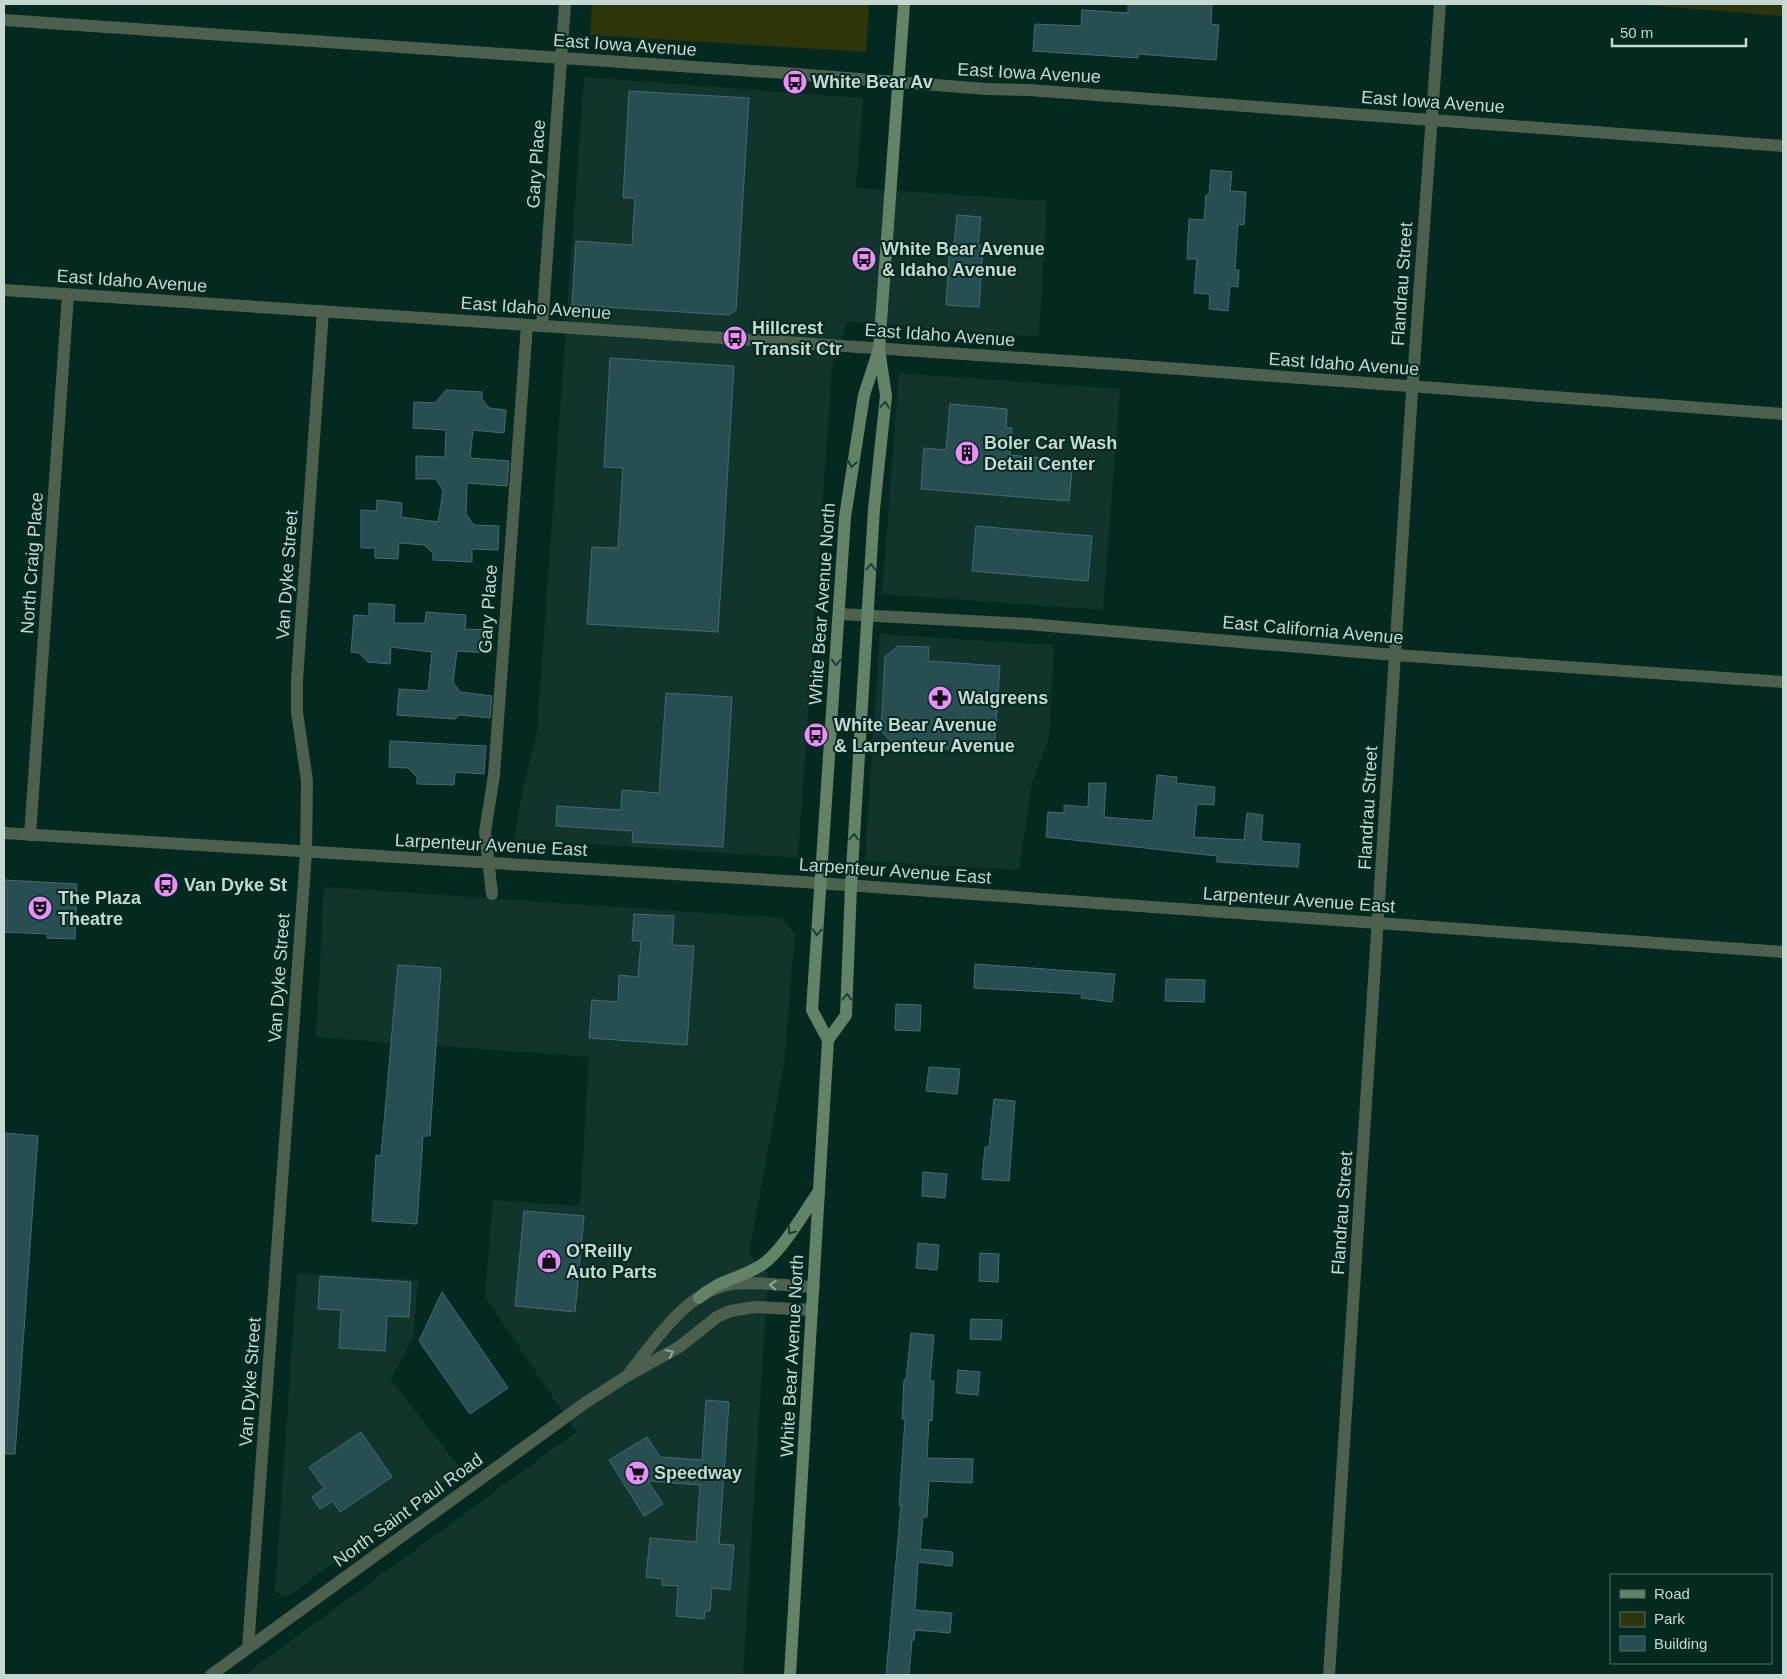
<svg xmlns="http://www.w3.org/2000/svg" width="1787" height="1679" font-family="Arial,sans-serif">
	<style>
		.built { fill: #11352d }
		.green { fill: #2f350b }
		.building { fill: #274e51; stroke: #446c70 }
		.lines { fill: none; stroke-linecap: round; stroke-linejoin: round }
		.minor { stroke: #4d604d; stroke-width: 12 }
		.tertiary { stroke: #4d604d; stroke-width: 12 }
		.secondary { stroke: #648265; stroke-width: 12 }
		.oneway { stroke: #1b3f32 }
		.oneway2 { stroke: #95a89d }
		.labels { text-anchor: middle; dominant-baseline: central; stroke-width: 4; stroke-linejoin: round; paint-order: stroke }
		.street-label { font-size: 18px; fill: #c5d8d2; stroke: #032921 }
		.poi-label { font-size: 18px; font-weight: bold; fill: #c5d8d2; stroke: #032921; text-anchor: start }
	</style>
	<rect width="100%" height="100%" fill="#032921"/>
	<!-- built -->
	<path class="built" d="M584,77L863,98L856,188L1047,201L1039,337L847,322L832,368L798,858L514,839L523,788L537,732Z
		M899,373L1120,389L1103,610L882,594Z
		M880,634L1054,645L1049,739L1032,783L1019,870L865,861Z
		M324,887L783,918L795,935L784,1064L749,1253L768,1274L743,1675H244L576,1432L485,1296L493,1200L580,1206L589,1057L316,1037Z
		M297,1273L418,1280L413,1337L391,1380L461,1469L287,1597L275,1592Z"/>
	<!-- green -->
	<path class="green" d="M592,4H869L866,52L590,35Z
		M1632,4H1783V16Z"/>
	<!-- building -->
	<path class="building" d="M1128,4H1212L1211,24L1219,25L1216,60L1138,54V58L1033,51L1035,24L1081,26L1082,10L1128,13Z
		M629,91L749,98L736,310L729,315L572,305L576,241L632,245L635,198H623Z
		M1211,170L1232,172L1230,191L1246,192L1244,225L1238,224L1235,270H1239L1238,287L1230,286L1228,311L1209,309L1210,294L1194,293L1197,259H1187L1189,219L1204,220L1206,195H1209Z
		M957,215L981,217L978,246H983L979,307L946,305L949,256H953Z
		M610,358L734,366L718,632L587,624L592,547L618,548L623,468L604,467Z
		M446,390L482,392V399L489,408L506,410L504,433L473,430L470,458L509,461L507,486L467,483L466,514L474,525L499,526L498,550L472,549V562L433,560V553L424,545L399,543L398,559L375,558V548H361V510L376,511L377,500L402,503L401,517L438,522L443,491L436,479H416V456L445,457L446,430L413,428L414,402L435,403Z
		M950,404L1007,409L1006,428H1012L1010,455L1073,461L1069,501L921,489L924,448L946,450Z
		M976,526L1092,536L1088,581L972,571Z
		M369,603L395,605L394,623H425L426,612L466,615L465,629L492,630L491,653L457,651L453,682L460,692L492,696L490,718L459,715L455,719L397,715L399,689L428,691L432,652L391,647L390,664L368,662L359,653L351,652L354,615L369,616Z
		M898,646L929,647L928,661L1000,666L994,752L895,746L881,731L885,657Z
		M666,693L732,697L723,847L632,842L633,831L556,826L557,806L621,810L622,790L659,793Z
		M390,741L486,746L484,774L455,772L454,785L417,784V777L408,768L389,767Z
		M1157,775L1177,777L1176,783L1215,787L1214,805L1197,804L1194,837L1244,840L1247,813L1263,815L1261,841L1300,844L1298,867L1217,862V856L1046,837L1048,812L1064,813V805L1088,807L1089,783H1106L1104,817L1153,821Z
		M4,880L77,884L75,939L47,938L48,934L4,932Z
		M634,914L674,916L672,945L694,946L687,1045L589,1038L592,1000L618,1002L619,975L638,977L641,941H632Z
		M975,964L1115,974L1112,1002L1081,998L1082,994L974,988Z
		M398,965L441,968L430,1136H423L417,1224L372,1221L376,1155L381,1156Z
		M1166,979L1205,980L1204,1002L1165,1001Z
		M896,1004L921,1005L920,1031L895,1030Z
		M929,1067L960,1069L957,1094L926,1091Z
		M994,1099L1015,1101L1009,1181L982,1179L985,1147H989Z
		M4,1133L38,1136L15,1454H4Z
		M923,1172L947,1174L945,1198L922,1196Z
		M524,1211L584,1216L575,1312L515,1306Z
		M918,1243L939,1245L937,1270L916,1268Z
		M980,1253L999,1254L998,1282L979,1281Z
		M320,1276L411,1282L409,1317L387,1316L385,1351L339,1348L341,1310L318,1309Z
		M442,1292L508,1388L470,1414L419,1341Z
		M971,1319L1002,1320L1001,1340L970,1339Z
		M911,1333L934,1335L930,1381H934L932,1421L929,1420L927,1458L973,1459L972,1483L929,1481L927,1517H923L920,1549L953,1552L952,1566L918,1562L915,1610L952,1613L950,1633L915,1630L914,1640H912L909,1675H886L901,1505H899L905,1419H902L904,1380H906Z
		M958,1370L980,1372L978,1395L956,1393Z
		M706,1400L729,1402L719,1544L734,1545L730,1590L712,1588L710,1611H705L704,1619L676,1616L678,1586L662,1585V1579L646,1577L650,1538L696,1542L700,1485L648,1481L663,1504L644,1516L609,1460L647,1437L660,1457L702,1460Z
		M361,1432L392,1477L340,1512L333,1501L320,1509L312,1497L324,1488L309,1467Z"/>
	<g class="lines">
		<!-- minor -->
		<path class="minor" d="M4,20L783,73L987,89L1029,90L1783,146
			M4,290L1113,364L1783,414
			M542,326L565,4
			M839,614L1027,624L1395,655L1783,682
			M30,835L68,295
			M492,894L485,832L494,775L527,325
			M248,1648L306,853L307,781L297,712V680L323,311
			M1329,1675L1411,407L1440,4"/>
		<!-- tertiary -->
		<path class="tertiary" d="M4,833L803,882L1783,952
			M630,1372C657,1339 687,1290 733,1284C759,1281 788,1286 814,1287
			M211,1675L585,1403L627,1376L679,1347L717,1317L730,1311L755,1307L812,1310"/>
		<!-- secondary -->
		<path class="secondary" d="M828,1040L846,1015L851,886L874,509L886,396L879,349L904,4
			M699,1298C719,1279 742,1279 763,1264C783,1250 805,1211 819,1191
			M790,1675L828,1040L812,1010L845,517L864,395L879,349"/>
	</g>
	<!-- one-way arrows -->
	<defs><path id="oneway-chevron" d="M-2-3.5L2.5 0L-2 3.5" fill="none" stroke-width="1.6" stroke-linecap="round" stroke-linejoin="round" transform="scale(1.25)"/></defs>
	<g class="oneway">
		<use href="#oneway-chevron" transform="translate(885 405) rotate(-84)"/>
		<use href="#oneway-chevron" transform="translate(852 464) rotate(99)"/>
		<use href="#oneway-chevron" transform="translate(871 567) rotate(-87)"/>
		<use href="#oneway-chevron" transform="translate(836 662) rotate(94)"/>
		<use href="#oneway-chevron" transform="translate(854 837) rotate(-86)"/>
		<use href="#oneway-chevron" transform="translate(817 932) rotate(93)"/>
		<use href="#oneway-chevron" transform="translate(847 997) rotate(-88)"/>
		<use href="#oneway-chevron" transform="translate(791 1231) rotate(126)"/>
	</g>
	<g class="oneway2">
		<use href="#oneway-chevron" transform="translate(773 1285) rotate(-176)"/>
		<use href="#oneway-chevron" transform="translate(670 1353) rotate(-28)"/>
	</g>
	<!-- icons -->
	<defs>
		<symbol id="bus-disc" viewBox="-11 -11 22 22"><circle r="9.5" fill="#ea8dfd" stroke="#032921"/><path d="M-5-6H5V4H4V6H2V4H-2V6H-4V4H-5ZM-3.5-4V0h7V-4ZM-3.5 1.2v1.5H-2V1.2ZM2 1.2v1.5H3.5V1.2Z" fill="#111"/></symbol>
		<symbol id="building-disc" viewBox="-11 -11 22 22"><circle r="9.5" fill="#ea8dfd" stroke="#032921"/><path d="M-4-6H4V6H1V3H-1V6H-4ZM-2.5-4.3h1.7v1.8h-1.7ZM.8-4.3h1.7v1.8H.8ZM-2.5-1h1.7V.8h-1.7ZM.8-1h1.7V.8H.8Z" fill="#111"/></symbol>
		<symbol id="pharmacy-disc" viewBox="-11 -11 22 22"><circle r="9.5" fill="#ea8dfd" stroke="#032921"/><path d="M-2-6h4v4h4v4h-4v4h-4v-4h-4v-4h4Z" fill="#111"/></symbol>
		<symbol id="theatre-disc" viewBox="-11 -11 22 22"><circle r="9.5" fill="#ea8dfd" stroke="#032921"/><path d="M-5-5.5Q0-4 5-5.5V0Q5 5 0 6Q-5 5-5 0ZM-3.3-2.5H-1v1.5H-3.3ZM1-2.5H3.3v1.5H1ZM-2.8 1Q0 5.5 2.8 1Z" fill="#111"/></symbol>
		<symbol id="shop-disc" viewBox="-11 -11 22 22"><circle r="9.5" fill="#ea8dfd" stroke="#032921"/><path d="M-5-2.5h2.3a2.7 3.5 0 0 1 5.4 0H5L5.5 6h-11ZM-1.5-2.5h3a1.5 2.3 0 0 0-3 0Z" fill="#111"/></symbol>
		<symbol id="supermarket-disc" viewBox="-11 -11 22 22"><circle r="9.5" fill="#ea8dfd" stroke="#032921"/><path d="M-6-5.5h2.5l.6 2H6L4.5 2H-2.5L-4.4-4H-6ZM-1.5 3.2a1.3 1.3 0 1 0 .1 0ZM3 3.2a1.3 1.3 0 1 0 .1 0Z" fill="#111"/></symbol>
	</defs>
	<g fill-rule="evenodd">
		<use href="#bus-disc" x="781" y="68" width="28" height="28"/>
		<use href="#bus-disc" x="850" y="245" width="28" height="28"/>
		<use href="#bus-disc" x="721" y="324" width="28" height="28"/>
		<use href="#building-disc" x="953" y="439" width="28" height="28"/>
		<use href="#pharmacy-disc" x="926" y="684" width="28" height="28"/>
		<use href="#bus-disc" x="802" y="721" width="28" height="28"/>
		<use href="#bus-disc" x="152" y="871" width="28" height="28"/>
		<use href="#theatre-disc" x="26" y="894" width="28" height="28"/>
		<use href="#shop-disc" x="535" y="1247" width="28" height="28"/>
		<use href="#supermarket-disc" x="623" y="1459" width="28" height="28"/>
	</g>
	<g class="labels">
		<!-- street labels -->
		<g class="street-label">
			<text transform="translate(625 45) rotate(4)">East Iowa Avenue</text>
			<text transform="translate(1029 73) rotate(3)">East Iowa Avenue</text>
			<text transform="translate(1433 102) rotate(4)">East Iowa Avenue</text>
			<text transform="translate(536 164) rotate(-86)">Gary Place</text>
			<text transform="translate(132 281) rotate(4)">East Idaho Avenue</text>
			<text transform="translate(1402 284) rotate(-86)">Flandrau Street</text>
			<text transform="translate(536 308) rotate(4)">East Idaho Avenue</text>
			<text transform="translate(940 335) rotate(4)">East Idaho Avenue</text>
			<text transform="translate(1344 364) rotate(4)">East Idaho Avenue</text>
			<text transform="translate(32 563) rotate(-86)">North Craig Place</text>
			<text transform="translate(287 575) rotate(-86)">Van Dyke Street</text>
			<text transform="translate(822 604) rotate(-86)">White Bear Avenue North</text>
			<text transform="translate(488 609) rotate(-86)">Gary Place</text>
			<text transform="translate(1313 630) rotate(5)">East California Avenue</text>
			<text transform="translate(1368 808) rotate(-87)">Flandrau Street</text>
			<text transform="translate(491 845) rotate(3)">Larpenteur Avenue East</text>
			<text transform="translate(895 871) rotate(4)">Larpenteur Avenue East</text>
			<text transform="translate(1299 900) rotate(4)">Larpenteur Avenue East</text>
			<text transform="translate(279 978) rotate(-86)">Van Dyke Street</text>
			<text transform="translate(1342 1213) rotate(-86)">Flandrau Street</text>
			<text transform="translate(792 1356) rotate(-87)">White Bear Avenue North</text>
			<text transform="translate(250 1382) rotate(-86)">Van Dyke Street</text>
			<text transform="translate(408 1510) rotate(-36)">North Saint Paul Road</text>
		</g>
		<!-- poi labels -->
		<g class="poi-label">
			<text x="812" y="82">White Bear Av</text>
			<text x="882" y="249">White Bear Avenue<tspan x="882" dy="21">&amp; Idaho Avenue</tspan></text>
			<text x="752" y="328">Hillcrest<tspan x="752" dy="21">Transit Ctr</tspan></text>
			<text x="984" y="443">Boler Car Wash<tspan x="984" dy="21">Detail Center</tspan></text>
			<text x="958" y="698">Walgreens</text>
			<text x="834" y="725">White Bear Avenue<tspan x="834" dy="21">&amp; Larpenteur Avenue</tspan></text>
			<text x="184" y="885">Van Dyke St</text>
			<text x="58" y="898">The Plaza<tspan x="58" dy="21">Theatre</tspan></text>
			<text x="566" y="1251">O'Reilly<tspan x="566" dy="21">Auto Parts</tspan></text>
			<text x="654" y="1473">Speedway</text>
		</g>
	</g>
	<!-- border -->
	<rect width="1787" height="1679" fill="none" stroke="#c5d8d2" stroke-width="10"/>
	<!-- legend -->
	<rect x="1610" y="1574" width="162" height="90" fill="#032921" stroke="#516f68"/>
	<rect x="1620" y="1590" width="25" height="8" fill="#648265" stroke="#516f68"/>
	<text x="1654" y="1599" font-size="15" fill="#c5d8d2">Road</text>
	<rect x="1620" y="1612" width="25" height="15" fill="#2f350b" stroke="#516f68"/>
	<text x="1654" y="1624" font-size="15" fill="#c5d8d2">Park</text>
	<rect x="1620" y="1636" width="25" height="15" fill="#274e51" stroke="#516f68"/>
	<text x="1654" y="1649" font-size="15" fill="#c5d8d2">Building</text>
	<!-- scale -->
	<path d="M1612 38v8h134v-8" fill="none" stroke="#c5d8d2" stroke-width="2.5"/>
	<text x="1620" y="38" font-size="15" fill="#c5d8d2" stroke="#032921" stroke-width="4" paint-order="stroke">50 m</text>
</svg>
